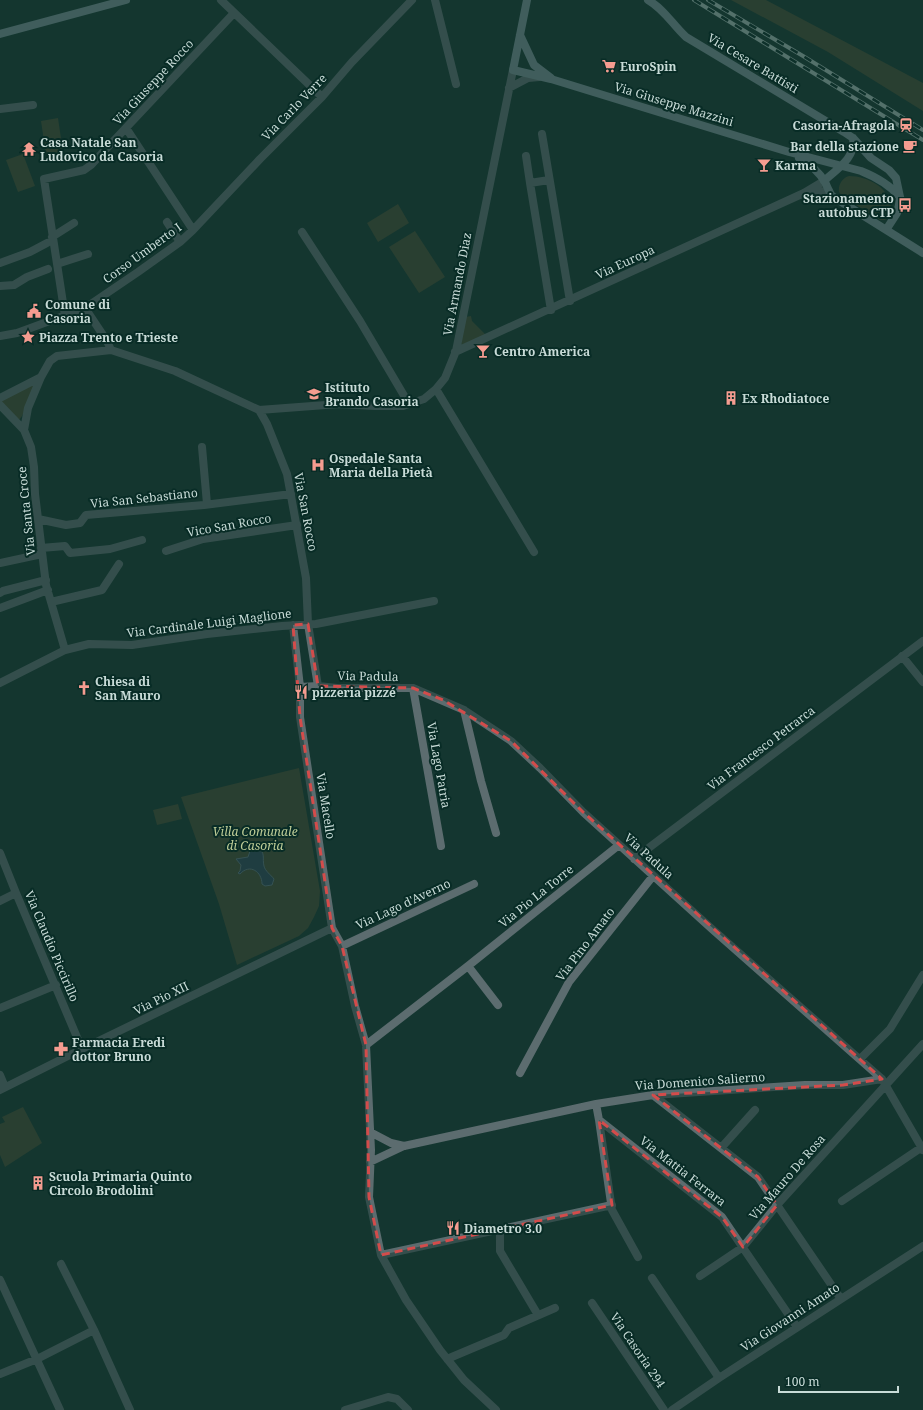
<svg xmlns="http://www.w3.org/2000/svg" width="923" height="1410" font-family="'Noto Serif',serif">
	<style>
		.green { fill: #434933 }
		.water { fill: #2e4557; stroke: #5c727d }
		.lines { fill: none; stroke-linecap: round; stroke-linejoin: round }
		.street { stroke: #5c6c6f; stroke-width: 8 }
		.secondary { stroke: #758d92; stroke-width: 8 }
		.rail-casing { stroke: #9fb5b1; stroke-width: 4 }
		.rail { stroke: #082c26; stroke-width: 2.5; stroke-dasharray: 8; stroke-linecap: butt }
		.marked { fill: none; stroke: #d34c4b; stroke-width: 3; stroke-dasharray: 8 5; stroke-linejoin: round }
		.labels { text-anchor: middle; dominant-baseline: central; stroke-width: 4; stroke-linejoin: round; paint-order: stroke }
		.street-label { font-size: 12px; fill: #c8dbd7; stroke: #082c26 }
		.poi-label { font-size: 12px; font-weight: bold; fill: #c8dbd7; stroke: #082c26; text-anchor: start }
		.park-label { font-size: 12px; font-style: italic; fill: #becc97; stroke: #082c26 }
	</style>
	<rect width="100%" height="100%" fill="#143630"/>
	<!-- green -->
	<path class="green" d="M731,0H766L923,83V111L828,52Z
		M58,118L63,152L46,155L41,121Z
		M23,154L35,186L18,192L6,160Z
		M849,176C859,176 868,179 876,184C888,191 898,211 885,220H880L842,196L839,192C838,185 842,178 849,176Z
		M398,204L409,223L378,242L367,223Z
		M415,231L445,277L419,293L389,247Z
		M471,316L472,321L486,335L461,345L465,317Z
		M38,380L22,416L19,420L0,402Z
		M299,768L320,891L319,906L314,917L308,928L299,936L237,965L219,904L181,797Z
		M178,804L182,819L157,825L153,810Z
		M23,1107L42,1143L5,1167L0,1155V1124L5,1122L2,1117Z"/>
	<!-- water -->
	<path class="water" d="M253,848H258C266,853 262,858 264,866C265,871 271,875 274,879L272,885L265,886L262,884C262,872 250,863 240,874L238,873L240,871L241,865L236,859L248,857L250,851Z"/>
	<g class="lines">
		<!-- street -->
		<path class="street" d="M221,0L322,97
			M435,0L456,84
			M509,88L528,78L539,77
			M0,109L33,105
			M126,128L193,230
			M542,134L570,301
			M526,156L530,183
			M549,180L530,183L551,310
			M807,192L829,191
			M167,222L180,242
			M302,232L360,321L409,404
			M52,237L74,223
			M0,263L30,252L47,243
			M57,264L88,254
			M0,286L14,285L27,277L48,269
			M85,308L107,341L111,350L175,371L259,410
			M65,316L44,179L84,170L91,165L234,13
			M0,336L17,333L85,308L138,272L180,242L193,230L260,159L322,97L352,62L412,0
			M455,352L804,193L824,181
			M41,377L50,361L57,356L111,350
			M436,389L534,552
			M0,398L41,377L28,408L24,430L0,405
			M259,410L339,404L375,406H403L424,399L436,389L445,378L456,351L513,70
			M259,410L267,424L287,474L306,578L308,624L318,686
			M24,430L31,447L34,467L35,494L46,585L65,650
			M202,447L207,504
			M38,519L66,525L80,523L86,515L204,505L291,494
			M41,548L65,546L70,553L110,549L142,540
			M166,551L203,539L297,525
			M0,563L42,554
			M0,593L3,591L46,580
			M51,602L102,590L119,564
			M0,608L48,590
			M293,625L300,687V717L332,928L342,946L355,1006L366,1045L371,1150L369,1197L381,1255L406,1300L440,1350L464,1380L496,1410
			M902,656L923,682
			M0,683L65,650L89,644L132,645L207,634L282,626L316,624L434,601
			M300,687L318,686L337,688H413L464,710L511,741L540,768L583,812L712,929L882,1079L923,1150
			M413,688L441,846
			M464,710L481,781L496,833
			M0,853L16,893L82,1049
			M634,859L923,641
			M0,901L16,893
			M342,946L474,884
			M468,966L498,1005
			M0,1008L56,985
			M366,1045L468,966L619,845
			M860,1059L890,1029L923,975
			M520,1073L569,982L653,876
			M0,1075L5,1087
			M0,1090L82,1049L332,928
			M653,1095L758,1177L841,1299
			M596,1104L599,1120L722,1217L797,1327
			M599,1120L612,1210L638,1257
			M370,1132L391,1143L404,1146
			M721,1148L755,1110
			M370,1162L404,1146L596,1104L653,1095L805,1085H843L882,1079
			M842,1201L922,1147
			M500,1229V1251L538,1315
			M381,1255L612,1205
			M61,1264L94,1330L130,1410
			M700,1276L743,1247L777,1205L923,1044
			M652,1278L719,1378
			M0,1280L60,1410
			M592,1303L664,1410
			M447,1359L504,1335L509,1328L555,1308
			M0,1374L37,1359L94,1330
			M345,1410L388,1397L397,1399L408,1410
			M672,1410L719,1378L923,1246"/>
		<!-- secondary -->
		<path class="secondary" d="M527,0L513,70L551,79L789,152L861,171C876,177 890,185 900,197
			M648,0C665,10 672,24 686,37L844,132L853,138L871,158L889,170L896,178L900,197L899,205L897,213L886,230
			M0,34L126,0
			M520,35L534,65L551,78
			M799,158C808,163 819,172 825,182C827,186 829,192 832,196L923,253
			M824,181C837,169 856,158 853,138"/>
		<defs>
			<path id="rail" d="M694,0L923,140
				M708,0L803,56L923,130"/>
		</defs>
		<!-- rail casing -->
		<use href="#rail" class="rail-casing"/>
		<!-- rail -->
		<use href="#rail" class="rail"/>
	</g>
	<!-- marked area -->
	<path d="M0 0H923V1410H0ZM308,624L318,686L413,688L443,700L511,741L583,812L882,1079L843,1085L653,1095L758,1177L777,1205L743,1247L722,1217L599,1120L612,1205L381,1255L369,1197L366,1045L342,946L332,928L300,717L293,625Z" fill="#143630" fill-opacity=".55" fill-rule="evenodd"/>
	<path class="marked" d="M308,624L318,686L413,688L443,700L511,741L583,812L882,1079L843,1085L653,1095L758,1177L777,1205L743,1247L722,1217L599,1120L612,1205L381,1255L369,1197L366,1045L342,946L332,928L300,717L293,625Z"/>
	<!-- icons -->
	<defs>
		<symbol id="supermarket-bare" viewBox="-9 -9 18 18"><path d="M-6-5.5h2.5l.6 2H6L4.5 2H-2.5L-4.4-4H-6ZM-1.5 3.2a1.3 1.3 0 1 0 .1 0ZM3 3.2a1.3 1.3 0 1 0 .1 0Z" fill="#f59c90" stroke="#082c26" stroke-width="2.5" paint-order="stroke"/></symbol>
		<symbol id="station-bare" viewBox="-9 -9 18 18"><path d="M-3-6H3Q5-6 5-4V2Q5 4 3 4L4.5 6H3L1.5 4h-3L-3 6H-4.5L-3 4Q-5 4-5 2V-4Q-5-6-3-6ZM-3.5-4v3h7v-3ZM-3.5 1v1.5H-2V1ZM2 1v1.5H3.5V1Z" fill="#f59c90" stroke="#082c26" stroke-width="2.5" paint-order="stroke"/></symbol>
		<symbol id="cafe-bare" viewBox="-9 -9 18 18"><path d="M-5.5-4.5H6V0H3Q3 3.5 0 3.5H-2.5Q-5.5 3.5-5.5 0ZM3-3.2v2h1.7v-2ZM-6 4.5H4V6H-6Z" fill="#f59c90" stroke="#082c26" stroke-width="2.5" paint-order="stroke"/></symbol>
		<symbol id="temple-bare" viewBox="-9 -9 18 18"><path d="M0-6L5-2H3V0L6.5 2.5H4V6H1.5V3h-3V6H-4V2.5H-6.5L-3 0V-2H-5Z" fill="#f59c90" stroke="#082c26" stroke-width="2.5" paint-order="stroke"/></symbol>
		<symbol id="bar-bare" viewBox="-9 -9 18 18"><path d="M-6-5H6L.8 .8V4.5H3.5V6h-7V4.5H-.8V.8Z" fill="#f59c90" stroke="#082c26" stroke-width="2.5" paint-order="stroke"/></symbol>
		<symbol id="bus-bare" viewBox="-9 -9 18 18"><path d="M-5-6H5V4H4V6H2V4H-2V6H-4V4H-5ZM-3.5-4V0h7V-4ZM-3.5 1.2v1.5H-2V1.2ZM2 1.2v1.5H3.5V1.2Z" fill="#f59c90" stroke="#082c26" stroke-width="2.5" paint-order="stroke"/></symbol>
		<symbol id="civic-bare" viewBox="-9 -9 18 18"><path d="M-.6-6.5H3V-4.5H.6V-3L4-1V1h2V6H-6V1h2V-1L-.6-3ZM-1.2 2.5V6h2.4V2.5Z" fill="#f59c90" stroke="#082c26" stroke-width="2.5" paint-order="stroke"/></symbol>
		<symbol id="sight-bare" viewBox="-9 -9 18 18"><path d="M0-6L1.8-2.2L6-1.7L2.9 1.2L3.7 5.4L0 3.3L-3.7 5.4L-2.9 1.2L-6-1.7L-1.8-2.2Z" fill="#f59c90" stroke="#082c26" stroke-width="2.5" paint-order="stroke"/></symbol>
		<symbol id="school-bare" viewBox="-9 -9 18 18"><path d="M0-5L7-2L0 1L-7-2ZM-4 1L0 2.5L4 1V4Q0 6-4 4Z" fill="#f59c90" stroke="#082c26" stroke-width="2.5" paint-order="stroke"/></symbol>
		<symbol id="building-bare" viewBox="-9 -9 18 18"><path d="M-4-6H4V6H1V3H-1V6H-4ZM-2.5-4.3h1.7v1.8h-1.7ZM.8-4.3h1.7v1.8H.8ZM-2.5-1h1.7V.8h-1.7ZM.8-1h1.7V.8H.8Z" fill="#f59c90" stroke="#082c26" stroke-width="2.5" paint-order="stroke"/></symbol>
		<symbol id="hospital-bare" viewBox="-9 -9 18 18"><path d="M-5-5h3v3.5h4V-5h3V5h-3V1.5h-4V5h-3Z" fill="#f59c90" stroke="#082c26" stroke-width="2.5" paint-order="stroke"/></symbol>
		<symbol id="church-bare" viewBox="-9 -9 18 18"><path d="M-1.2-6h2.4v3.5h3.3v2.4h-3.3V6h-2.4V-.1h-3.3v-2.4h3.3Z" fill="#f59c90" stroke="#082c26" stroke-width="2.5" paint-order="stroke"/></symbol>
		<symbol id="restaurant-bare" viewBox="-9 -9 18 18"><path d="M-5-6h1v4h1v-4h1v4h1v-4h1v5L-1.5 .5V6h-2V.5L-5-1ZM5-6V6H3V1.5H1.5Q1.5-4 5-6Z" fill="#f59c90" stroke="#082c26" stroke-width="2.5" paint-order="stroke"/></symbol>
		<symbol id="pharmacy-bare" viewBox="-9 -9 18 18"><path d="M-2-6h4v4h4v4h-4v4h-4v-4h-4v-4h4Z" fill="#f59c90" stroke="#082c26" stroke-width="2.5" paint-order="stroke"/></symbol>
	</defs>
	<g fill-rule="evenodd">
		<use href="#supermarket-bare" x="599" y="56" width="20" height="20"/>
		<use href="#station-bare" x="896" y="115" width="20" height="20"/>
		<use href="#cafe-bare" x="900" y="136" width="20" height="20"/>
		<use href="#temple-bare" x="19" y="139" width="20" height="20"/>
		<use href="#bar-bare" x="754" y="155" width="20" height="20"/>
		<use href="#bus-bare" x="895" y="195" width="20" height="20"/>
		<use href="#civic-bare" x="24" y="301" width="20" height="20"/>
		<use href="#sight-bare" x="18" y="327" width="20" height="20"/>
		<use href="#bar-bare" x="473" y="341" width="20" height="20"/>
		<use href="#school-bare" x="304" y="384" width="20" height="20"/>
		<use href="#building-bare" x="721" y="388" width="20" height="20"/>
		<use href="#hospital-bare" x="308" y="455" width="20" height="20"/>
		<use href="#church-bare" x="74" y="678" width="20" height="20"/>
		<use href="#restaurant-bare" x="291" y="682" width="20" height="20"/>
		<use href="#pharmacy-bare" x="51" y="1039" width="20" height="20"/>
		<use href="#building-bare" x="28" y="1173" width="20" height="20"/>
		<use href="#restaurant-bare" x="443" y="1218" width="20" height="20"/>
	</g>
	<g class="labels">
		<!-- street labels -->
		<g class="street-label">
			<text transform="translate(753 63) rotate(31)">Via Cesare Battisti</text>
			<text transform="translate(153 82) rotate(-47)">Via Giuseppe Rocco</text>
			<text transform="translate(674 104) rotate(17)">Via Giuseppe Mazzini</text>
			<text transform="translate(294 107) rotate(-46)">Via Carlo Verre</text>
			<text transform="translate(142 253) rotate(-36)">Corso Umberto I</text>
			<text transform="translate(625 262) rotate(-25)">Via Europa</text>
			<text transform="translate(457 284) rotate(-79)">Via Armando Diaz</text>
			<text transform="translate(144 498) rotate(-6)">Via San Sebastiano</text>
			<text transform="translate(26 511) rotate(-96)">Via Santa Croce</text>
			<text transform="translate(306 512) rotate(79)">Via San Rocco</text>
			<text transform="translate(229 525) rotate(-10)">Vico San Rocco</text>
			<text transform="translate(209 623) rotate(-7)">Via Cardinale Luigi Maglione</text>
			<text transform="translate(368 676) rotate(1)">Via Padula</text>
			<text transform="translate(761 748) rotate(-37)">Via Francesco Petrarca</text>
			<text transform="translate(439 765) rotate(80)">Via Lago Patria</text>
			<text transform="translate(326 806) rotate(81)">Via Macello</text>
			<text transform="translate(649 856) rotate(42)">Via Padula</text>
			<text transform="translate(536 896) rotate(-39)">Via Pio La Torre</text>
			<text transform="translate(403 904) rotate(-25)">Via Lago d'Averno</text>
			<text transform="translate(585 944) rotate(-53)">Via Pino Amato</text>
			<text transform="translate(52 946) rotate(67)">Via Claudio Piccirillo</text>
			<text transform="translate(161 998) rotate(-26)">Via Pio XII</text>
			<text transform="translate(700 1081) rotate(-4)">Via Domenico Salierno</text>
			<text transform="translate(683 1171) rotate(38)">Via Mattia Ferrara</text>
			<text transform="translate(787 1177) rotate(-49)">Via Mauro De Rosa</text>
			<text transform="translate(790 1317) rotate(-33)">Via Giovanni Amato</text>
			<text transform="translate(638 1350) rotate(56)">Via Casoria 294</text>
		</g>
		<!-- poi labels -->
		<g class="poi-label">
			<text x="620" y="66">EuroSpin</text>
			<text x="895" y="125" text-anchor="end">Casoria-Afragola</text>
			<text x="40" y="142">Casa Natale San<tspan x="40" dy="14">Ludovico da Casoria</tspan></text>
			<text x="899" y="146" text-anchor="end">Bar della stazione</text>
			<text x="775" y="165">Karma</text>
			<text x="894" y="198" text-anchor="end">Stazionamento<tspan x="894" dy="14">autobus CTP</tspan></text>
			<text x="45" y="304">Comune di<tspan x="45" dy="14">Casoria</tspan></text>
			<text x="39" y="337">Piazza Trento e Trieste</text>
			<text x="494" y="351">Centro America</text>
			<text x="325" y="387">Istituto<tspan x="325" dy="14">Brando Casoria</tspan></text>
			<text x="742" y="398">Ex Rhodiatoce</text>
			<text x="329" y="458">Ospedale Santa<tspan x="329" dy="14">Maria della Pietà</tspan></text>
			<text x="95" y="681">Chiesa di<tspan x="95" dy="14">San Mauro</tspan></text>
			<text x="312" y="692">pizzeria pizzé</text>
			<text x="72" y="1042">Farmacia Eredi<tspan x="72" dy="14">dottor Bruno</tspan></text>
			<text x="49" y="1176">Scuola Primaria Quinto<tspan x="49" dy="14">Circolo Brodolini</tspan></text>
			<text x="464" y="1228">Diametro 3.0</text>
		</g>
		<!-- park labels -->
		<g class="park-label">
			<text x="255" y="831">Villa Comunale<tspan x="255" dy="14">di Casoria</tspan></text>
		</g>
	</g>
	<!-- scale -->
	<path d="M779 1386v6h119v-6" fill="none" stroke="#c8dbd7" stroke-width="2"/>
	<text x="785" y="1386" font-size="12" fill="#c8dbd7" stroke="#082c26" stroke-width="3" paint-order="stroke">100 m</text>
</svg>
